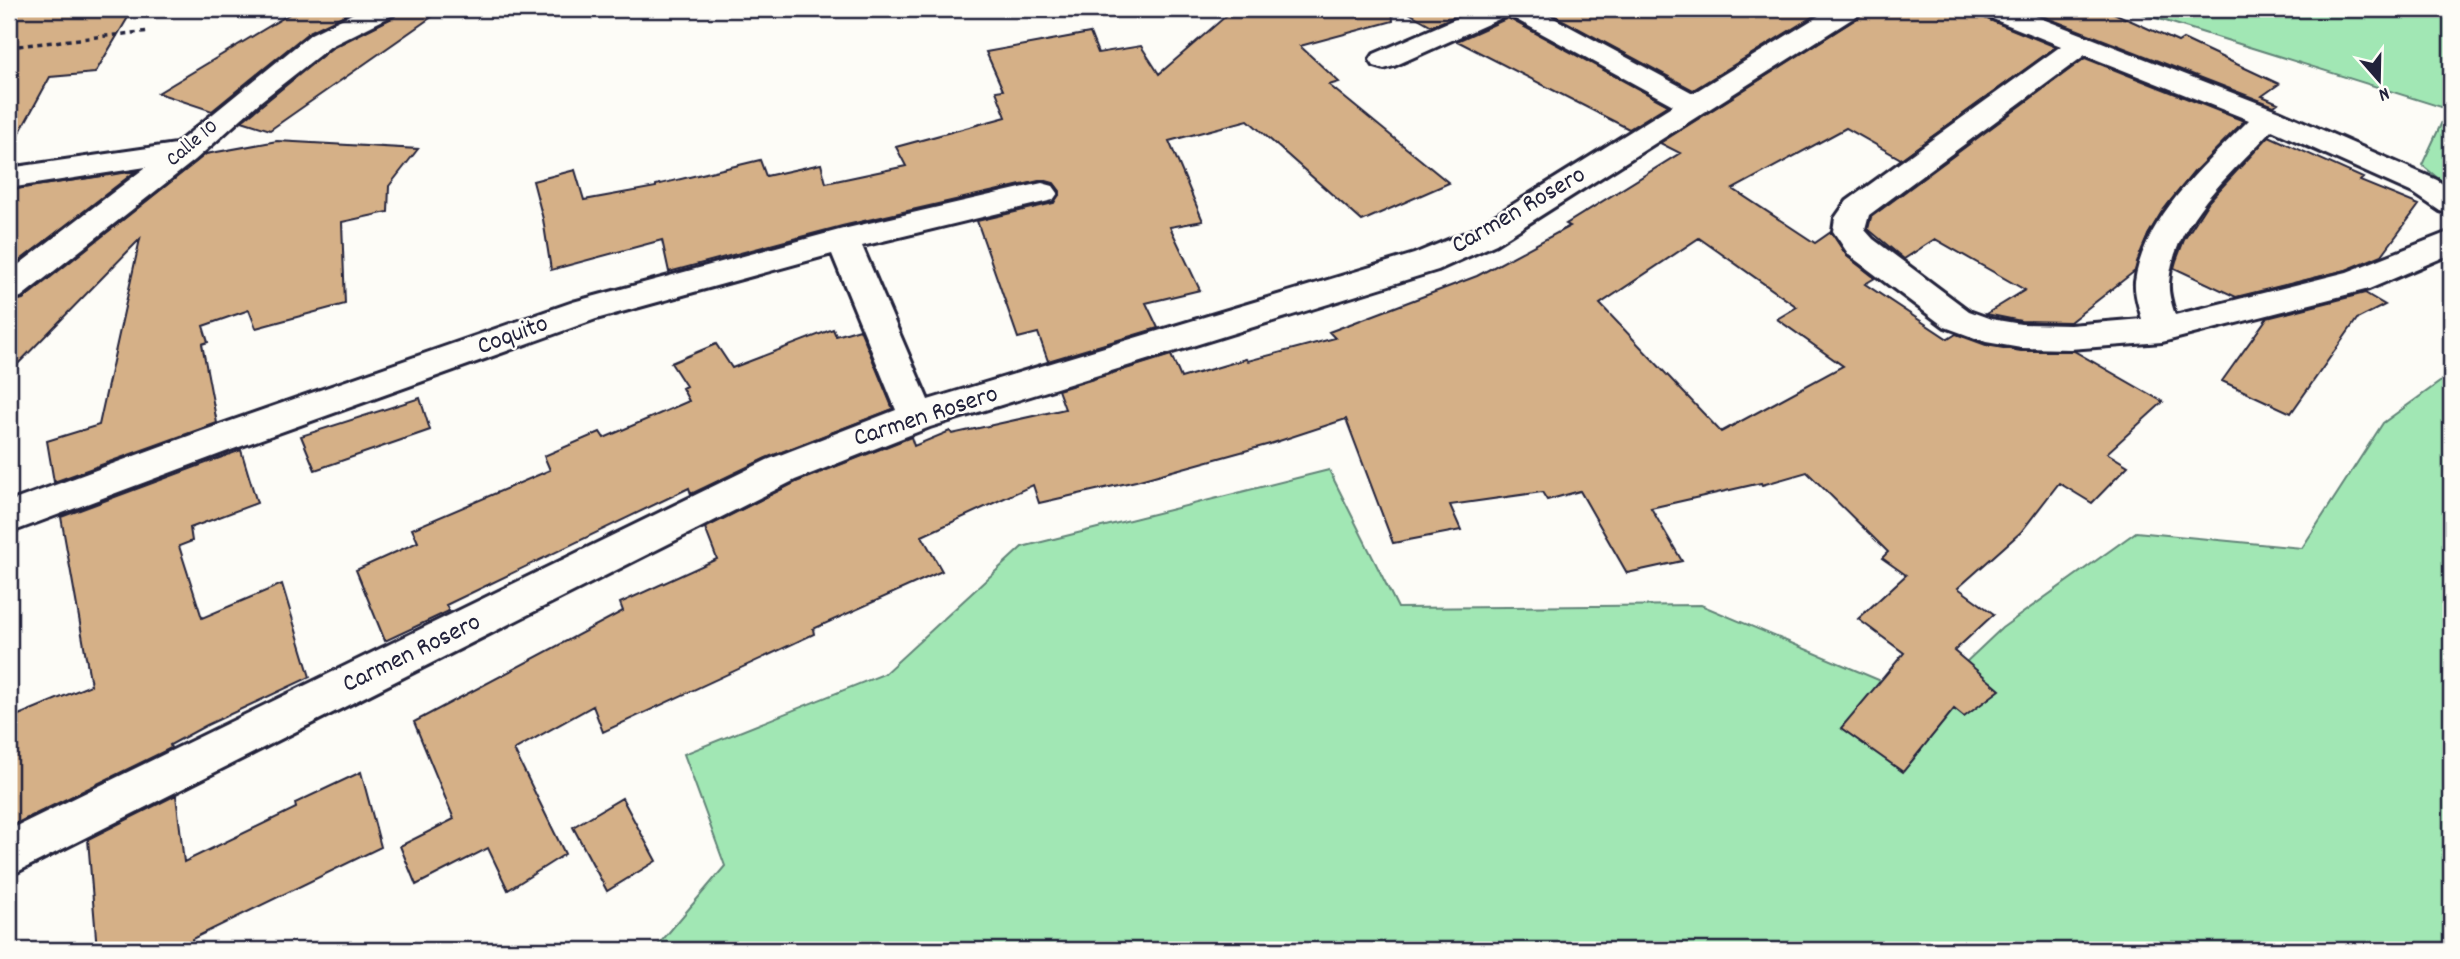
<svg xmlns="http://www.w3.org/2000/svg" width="2460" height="959" font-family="Dekko,sans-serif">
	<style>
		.green { fill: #a1e7b4; stroke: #628478; stroke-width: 2 }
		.building { fill: #d5b087; stroke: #22223b; stroke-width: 2; fill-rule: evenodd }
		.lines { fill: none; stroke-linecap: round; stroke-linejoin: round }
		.minor-casing { stroke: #22223b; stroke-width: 6 }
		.path { stroke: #22223b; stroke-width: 3.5; stroke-dasharray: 5 4.5; stroke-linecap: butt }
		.minor { fill: #fdfcf7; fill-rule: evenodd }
		.labels { text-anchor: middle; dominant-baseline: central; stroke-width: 5; stroke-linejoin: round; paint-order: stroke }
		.far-street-label { font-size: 21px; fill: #22223b; stroke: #fdfcf7 }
		.street-label { font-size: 26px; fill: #22223b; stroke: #fdfcf7 }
	</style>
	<rect width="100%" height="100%" fill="#fdfcf7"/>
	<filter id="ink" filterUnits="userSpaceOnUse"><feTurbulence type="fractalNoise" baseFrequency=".0143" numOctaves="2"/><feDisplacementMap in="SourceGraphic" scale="14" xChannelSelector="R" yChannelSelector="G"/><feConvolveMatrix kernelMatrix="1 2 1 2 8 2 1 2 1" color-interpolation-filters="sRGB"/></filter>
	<g filter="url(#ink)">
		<!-- green -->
		<path class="green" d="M2127,9H2451V189L2422,165L2448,109Z
			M2451,374V950H654L725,866L684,754L884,674L1022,547L1329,470L1398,608L1701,605L1926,700L2002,628L2136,532L2302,548L2383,423Z"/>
		<!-- building -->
		<path class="building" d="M9,9H133L95,73L50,77L9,152Z
			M298,9H357L309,32L212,111L158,93Z
			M400,9H443L270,130L242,121L332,48L394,17Z
			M1234,9L1258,16L1280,9H1392L1393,21L1300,46L1339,82L1329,85L1449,183L1362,221L1248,120L1169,141L1203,221L1170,227L1200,290L1146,303L1158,328L1048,361L1038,333L1018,338L977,221L1054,203L1060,191L1054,183L1043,180L842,226L669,272L662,240L551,270L543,219L533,181L575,170L584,200L656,187V185L760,160L766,176L821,164L826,183L906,166L896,147L1006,117L996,91L1003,90L986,52L1090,33L1098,53L1141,46L1159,74Z
			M1402,9H1472L1432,26Z
			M1542,9H1825L1693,90Z
			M1865,9H1976L1982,17L2056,47L1901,159L1846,128L1733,189L1815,243L1831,232L1847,256L1875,278L1865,284L1948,339L1956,334L1986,345L2021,351H2074L2163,402L2107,453L2128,466L2092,503L2059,483L2021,532L1958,588L1994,614L1954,651L2000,690L1964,717L1954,709L1903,772L1841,728L1904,653L1858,619L1906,575L1882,558L1888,552L1807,472L1762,485L1761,483L1651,508L1682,561L1627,573L1580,491L1547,500L1542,492L1450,505L1461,530L1393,543L1346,419L1270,444L1136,481L1039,503L1033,485L922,536L942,571L813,629L814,634L603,732L593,706L514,750L565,854L508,890L488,848L416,885L400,846L454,819L414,722L623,611L620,603L717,559L705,528L796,482L911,437L914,446L950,431L952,434L1065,409L1058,390L1171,355L1181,378L1246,359L1248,361L1335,338L1329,332L1477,276L1570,226L1566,224L1680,153L1660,143L1859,17ZM1699,238L1797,307L1777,319L1843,366L1721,432L1600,304Z
			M2024,9H2105L2178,42L2183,39L2279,84L2262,96L2278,103L2274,106Z
			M1508,18L1668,105L1629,129L1457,41Z
			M2085,58L2244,121L2194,172L2161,213L2148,235L2135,271L2070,322L2021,321L1986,314L2025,290L1935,239L1904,259L1868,229L1871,217Z
			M2269,136L2363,178L2360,181L2419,205L2382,255L2346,270L2236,297L2174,268L2176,261L2184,240L2209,201Z
			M277,141L418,149L389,186L388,212L342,222L345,304L256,328L249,310L203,326L208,342L202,344L217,423L54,482L47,441L99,425L140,239L9,373V302L23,299L206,154Z
			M136,171L9,269V190Z
			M2365,293L2385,305L2357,319L2291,413L2222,381L2267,318Z
			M833,329L836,336L860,329L893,409L766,458L691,494L689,488L446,605L449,611L385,641L356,570L418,542L412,529L550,470L544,456L600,432L604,438L689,401L682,388L686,386L671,363L716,344L732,368Z
			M420,398L430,430L315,470L301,436Z
			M241,450L257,503L190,528L192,541L179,546L202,618L282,584L310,677L207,725L170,745L171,748L9,827V719L91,685L61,517Z
			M361,772L381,847L192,939L193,943L177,950H97L88,839L176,795L184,862L296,808L295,803Z
			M622,798L656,861L607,891L573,827Z"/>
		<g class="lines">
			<defs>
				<path id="minor" d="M362,9H397L393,15L331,46L261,101L195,160L21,297L9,300V272L146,167L9,188V168L176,144L311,34Z
					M1478,9H1537L1693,93L1830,9H1862L1858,15L1496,244L1438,270L930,427L795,480L9,876V830L767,460L896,410L832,254L596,319L228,451L9,533V502L202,431L573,302L843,229L1042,183L1053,186L1058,193L1053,200L862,246L928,400L1414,254L1472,230L1673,105L1508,15L1394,66L1384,69L1374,66L1370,60L1374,54Z
					M1979,9H2017L2279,111L2437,180L2451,190V214L2440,211L2415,194L2272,130C2233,172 2173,221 2169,283C2168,294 2172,305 2175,315L2347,272L2451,231V254L2369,289L2162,342L2070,349L2021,348L1986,342L1945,327L1849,255L1833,231L1835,218L1847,201L2061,46L1983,15ZM2085,55L2249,120C2206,163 2143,219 2135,282C2134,294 2139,308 2142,319L2070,325L2021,324L1991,319L1969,311L1873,239L1865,230L1869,215Z"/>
			</defs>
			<!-- minor casing -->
			<use href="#minor" class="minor-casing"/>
			<!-- path -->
			<path class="path" d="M9,47L150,31"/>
			<!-- minor -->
			<use href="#minor" class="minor"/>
		</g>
	</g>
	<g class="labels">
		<!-- far-street labels -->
		<g class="far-street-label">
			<text transform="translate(193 144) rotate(-40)">Calle 10</text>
		</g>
		<!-- street labels -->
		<g class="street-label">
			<text transform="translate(1519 211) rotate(-30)">Carmen Rosero</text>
			<text transform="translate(513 336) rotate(-20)">Coquito</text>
			<text transform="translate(926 417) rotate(-18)">Carmen Rosero</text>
			<text transform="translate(412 654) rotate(-26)">Carmen Rosero</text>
		</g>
	</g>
	<!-- margin -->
	<rect width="2460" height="959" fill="none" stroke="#fdfcf7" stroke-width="35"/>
	<rect x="18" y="18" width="2425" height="924" fill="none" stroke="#22223b" stroke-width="2.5" filter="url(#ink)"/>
	<!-- north arrow -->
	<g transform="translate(2379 80) rotate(160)" stroke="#fdfcf7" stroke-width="5" paint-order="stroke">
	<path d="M0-5L12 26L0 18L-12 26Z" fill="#22223b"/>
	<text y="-10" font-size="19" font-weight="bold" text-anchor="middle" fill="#22223b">N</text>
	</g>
</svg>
